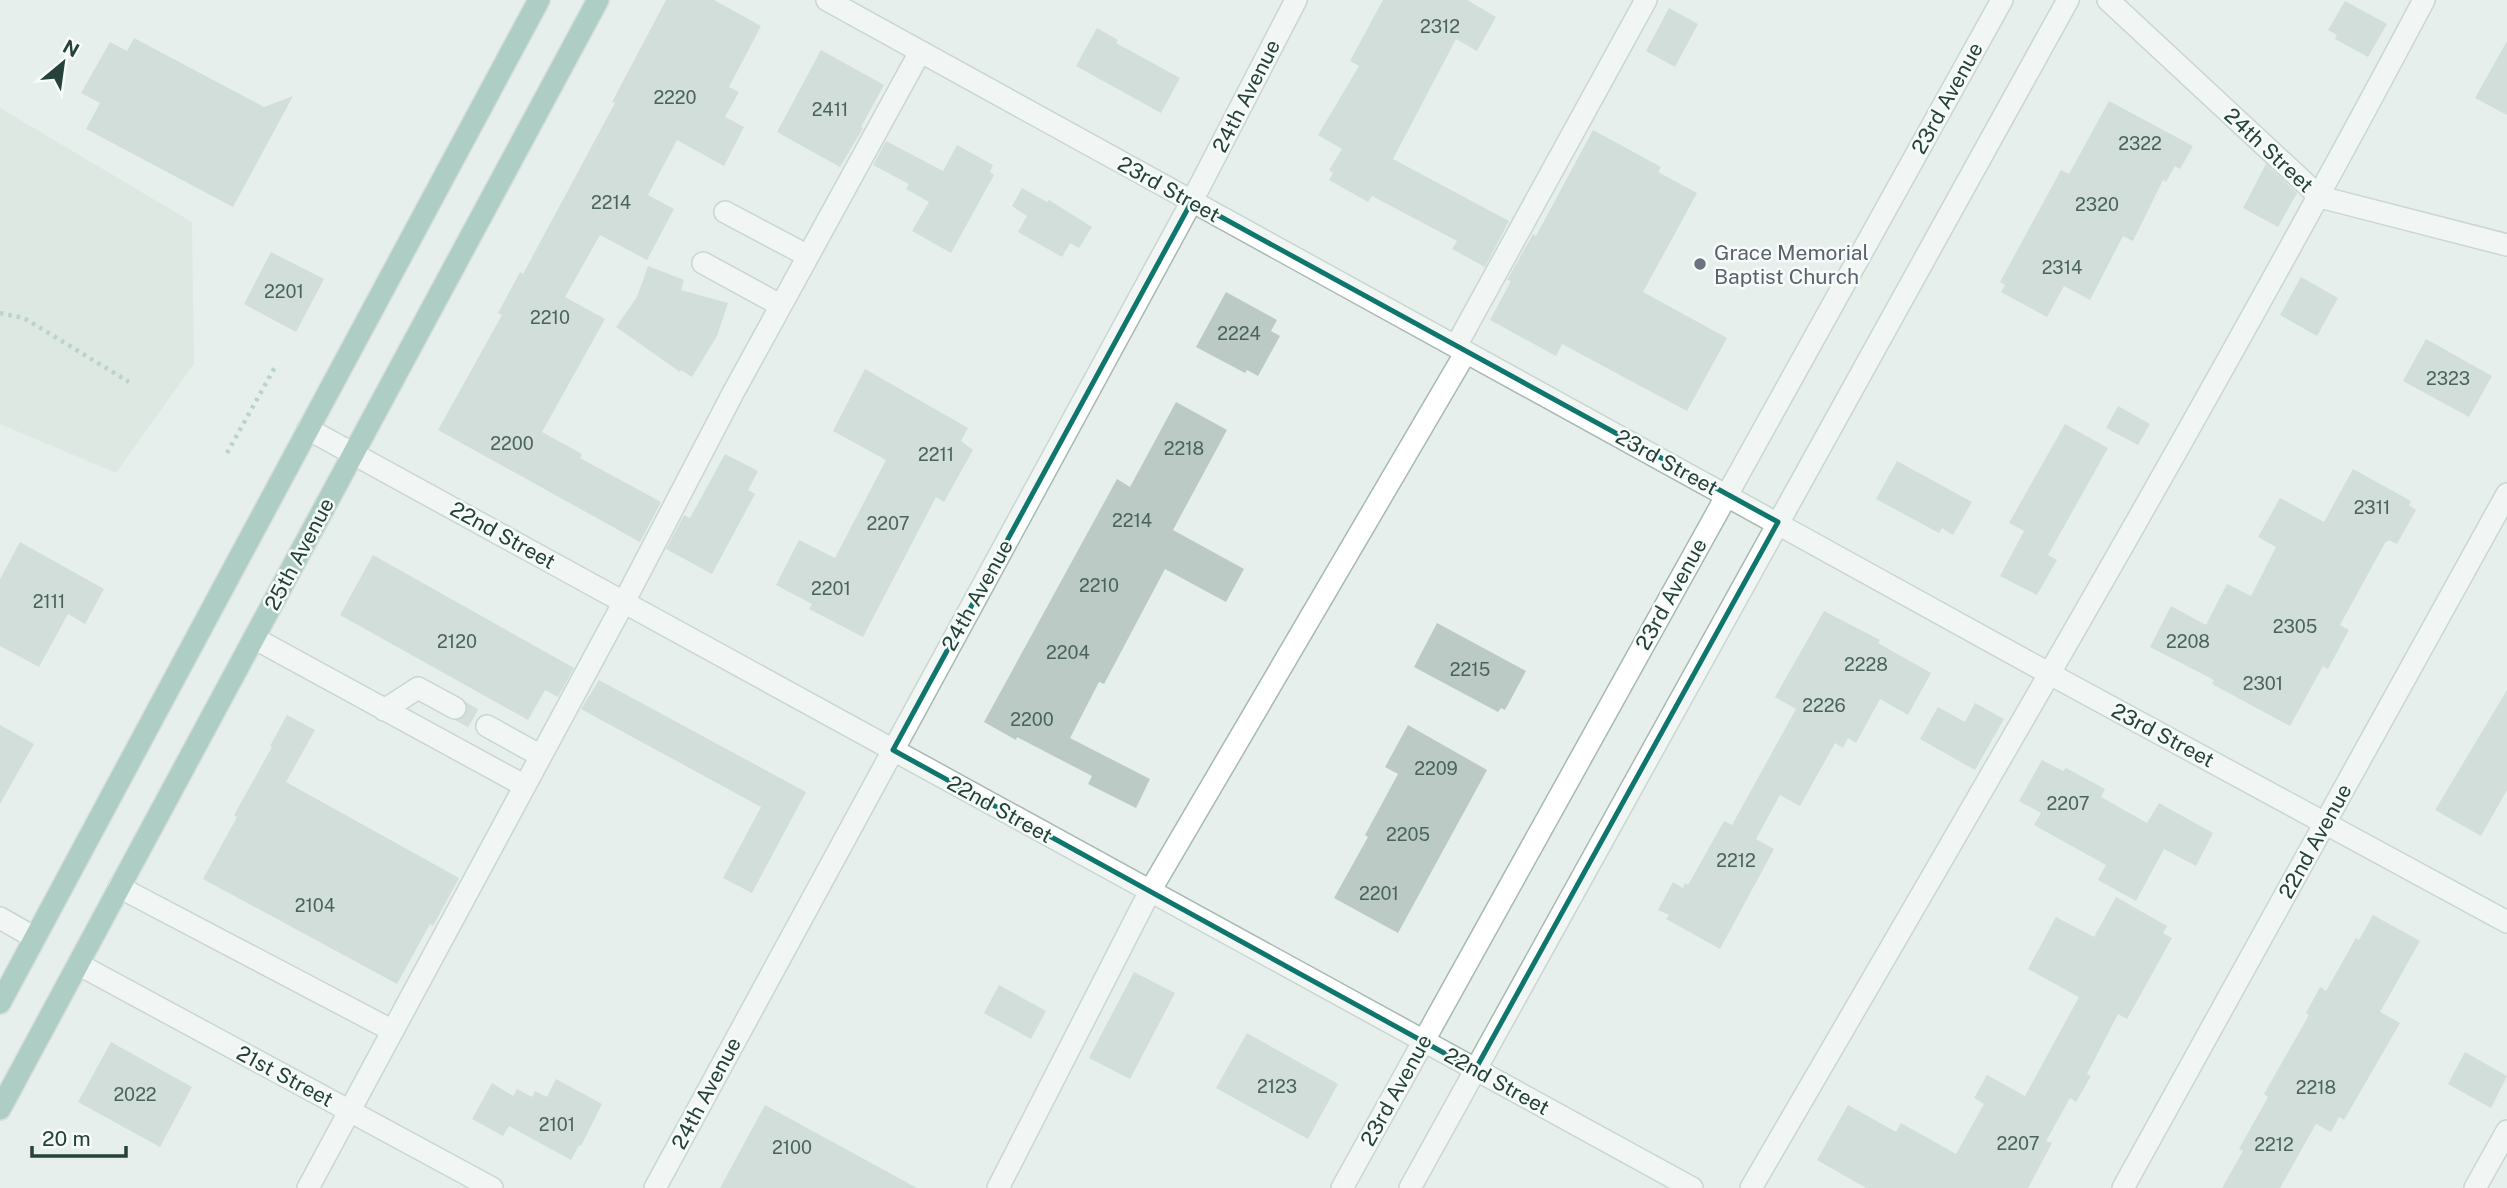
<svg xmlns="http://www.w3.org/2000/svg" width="2507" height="1188" font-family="'Public Sans',sans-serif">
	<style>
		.built { fill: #d4dfda }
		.building { fill: #bbcac4 }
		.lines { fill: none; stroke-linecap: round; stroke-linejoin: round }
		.minor-tunnel { stroke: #bfccc8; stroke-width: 21; stroke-dasharray: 21 10; stroke-linecap: butt }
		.minor-casing { stroke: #a8b8b2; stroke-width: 24 }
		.major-casing { stroke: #c2cac8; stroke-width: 24 }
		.path { stroke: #86b3a5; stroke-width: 4.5; stroke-dasharray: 3.5 5; stroke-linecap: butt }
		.minor { stroke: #fff; stroke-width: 21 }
		.major { stroke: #6aa596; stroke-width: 21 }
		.marked { fill: none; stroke: #0f766e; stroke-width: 5; stroke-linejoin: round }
		.worship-dot { fill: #6b7280; stroke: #f7fbf9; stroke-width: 2.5 }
		.labels { text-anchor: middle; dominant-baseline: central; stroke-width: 5; stroke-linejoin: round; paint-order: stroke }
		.number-label { font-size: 18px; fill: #4a645c }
		.street-label { font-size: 21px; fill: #24423a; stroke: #f7fbf9 }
		.worship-label { font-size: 21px; fill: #5b616d; stroke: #f7fbf9; text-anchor: start }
	</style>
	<rect width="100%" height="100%" fill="#e6efeb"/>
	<!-- built -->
	<path class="built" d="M0,108L192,222L194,364L116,473L0,424Z"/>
	<!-- building -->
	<path class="building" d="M666,0H714L761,26L729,87L739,92L725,117L744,127L724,166L677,140L648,195L674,209L647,260L600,235L565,297L605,319L542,432L582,454L580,458L661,502L640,542L438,430L502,315L498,313L520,272L523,274L615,103L612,102Z
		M1383,0H1467L1496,17L1477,51L1456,39L1393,159L1509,221L1485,267L1452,249L1457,241L1372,196L1368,202L1329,180L1333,173L1329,170L1342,149L1318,135L1359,66L1350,61Z
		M2345,1L2387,24L2368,57L2335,39L2337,35L2328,30Z
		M1669,8L1698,24L1675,67L1646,51Z
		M1097,28L1118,40L1116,43L1180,78L1161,113L1076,66Z
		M134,38L264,107L293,96L233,207L86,129L100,103L81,93L110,42L127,51Z
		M2507,41V115L2475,98Z
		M821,50L884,85L861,127L863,128L840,167L777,132Z
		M2109,101L2193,146L2180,169L2175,166L2166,182L2163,180L2133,241L2123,236L2090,300L2064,286L2047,317L2001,292L2005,285L2000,282L2061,170L2069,174Z
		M1593,130L1661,167L1658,172L1697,193L1643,292L1727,338L1687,411L1562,344L1556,356L1490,320L1511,281L1507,280L1533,234L1536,236Z
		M886,141L943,171L957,145L993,165L990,172L994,175L951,253L912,231L929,202L906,189L909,184L873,165Z
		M2266,164L2297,193L2278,227L2243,208Z
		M1022,188L1047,202L1049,200L1092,227L1079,248L1070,243L1062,257L1018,232L1027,216L1012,206Z
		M271,252L324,279L296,332L244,304Z
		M648,266L684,280L681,290L728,303L717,336L692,377L681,370L680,372L616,327L637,297Z
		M2301,277L2338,298L2317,336L2280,315Z
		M1226,292L1277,320L1271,331L1280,336L1258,376L1247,370L1245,373L1196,347Z
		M2426,339L2492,376L2469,417L2403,381Z
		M865,369L968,428L961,441L973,450L944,502L936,497L863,637L809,609L812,604L776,585L799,540L835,558L886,460L833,431Z
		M1176,402L1227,430L1173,530L1244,569L1226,602L1165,569L1104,684L1099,682L1070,738L1150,779L1136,808L1088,784L1092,776L1017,737L1016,740L984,722L1117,479L1130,487Z
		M2118,406L2150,424L2138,445L2106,428Z
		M2065,424L2108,448L2048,555L2057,560L2037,595L2000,576L2024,531L2009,523Z
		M725,454L758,471L748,490L755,494L712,574L666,549L684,515L690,518Z
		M1897,461L1972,502L1953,535L1942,528L1939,533L1876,499Z
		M2353,469L2411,501L2409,505L2416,510L2397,544L2389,540L2385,543L2340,625L2349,630L2328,669L2323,666L2290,726L2212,684L2214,680L2150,647L2171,606L2206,625L2227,584L2251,596L2276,547L2258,537L2280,498L2324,522Z
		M20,542L104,589L85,624L68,614L39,667L0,646V579Z
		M373,555L574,668L558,697L545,690L528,720L340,615Z
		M1824,611L1880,640L1878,643L1931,673L1908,715L1880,699L1856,743L1848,738L1843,748L1835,743L1800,806L1780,795L1756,839L1774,849L1720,949L1666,919L1669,915L1658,910L1673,882L1683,888L1685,883L1688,885L1724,821L1732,825L1796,709L1775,697Z
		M1437,623L1526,671L1505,710L1501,708L1498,712L1414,667Z
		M599,680L806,792L752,893L723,878L761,807L581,709Z
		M2507,690V790L2481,836L2435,810Z
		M1975,703L2004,719L1975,770L1920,739L1938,707L1965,722Z
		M287,715L315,730L286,782L459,878L433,926L430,924L397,984L203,879L237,817L234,815L272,747L270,746Z
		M0,725L34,744L0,804Z
		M1408,725L1487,770L1398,933L1334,898L1368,837L1365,835L1398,774L1385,767Z
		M2042,760L2063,771L2066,768L2105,789L2101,797L2147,823L2159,803L2213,833L2196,866L2164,849L2136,901L2098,880L2106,865L2034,825L2041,813L2019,801Z
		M2116,897L2167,926L2163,933L2172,938L2127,1019L2118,1014L2087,1074L2091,1076L2076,1102L2070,1098L2046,1141L2052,1143L2028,1188H1866L1817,1160L1848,1105L1896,1132L1901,1123L1956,1154L1984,1104L1974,1098L1987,1075L2025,1096L2079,997L2028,969L2056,917L2094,937Z
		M2373,915L2420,941L2380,1012L2400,1023L2344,1120L2339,1117L2331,1132L2316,1124L2280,1188H2222L2243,1151L2239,1149L2268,1097L2264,1094L2309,1015L2306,1013L2320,987L2326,991L2356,938L2359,940Z
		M1134,972L1175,993L1130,1079L1089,1058Z
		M999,985L1046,1011L1031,1039L984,1013Z
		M1247,1033L1338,1084L1308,1139L1216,1088Z
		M111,1042L192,1087L160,1147L78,1102Z
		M2465,1052L2507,1076L2491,1108L2448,1084Z
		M556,1079L602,1104L581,1146L579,1145L571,1160L509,1126L503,1136L472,1119L492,1083L513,1096L517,1089L532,1097L535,1091L547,1097Z
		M765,1105L917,1188H720Z"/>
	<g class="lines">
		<!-- minor-tunnel -->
		<path class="minor-tunnel" d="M455,708L487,726"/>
		<defs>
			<path id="minor" d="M827,0L2050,674L2507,922
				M2108,0L2320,197L2507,245
				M725,212L808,256
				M703,263L780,305
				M1456,346L1646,0
				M308,429L1692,1188
				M254,638L525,786
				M384,710L418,688L455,708
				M487,726L541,756
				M119,887L393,1031
				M0,918L35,938
				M78,964L492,1188
				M308,1188L624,602L733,393L920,52
				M655,1188L1192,201L1296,0
				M998,1188L1150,891L1466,352
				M1342,1188L2002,0
				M1410,1188L2068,0
				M1751,1188C1980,794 2211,402 2424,0
				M2123,1188L2507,494
				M2475,1188L2507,1131"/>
			<path id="major" d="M0,1003L539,0
				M0,1109L598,0"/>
		</defs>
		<!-- minor casing -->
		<use href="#minor" class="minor-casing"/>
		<!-- major casing -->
		<use href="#major" class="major-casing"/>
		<!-- path -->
		<path class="path" d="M0,313L24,318L129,382
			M227,453L275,367"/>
		<!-- minor -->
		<use href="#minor" class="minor"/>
		<!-- major -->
		<use href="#major" class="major"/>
	</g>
	<!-- marked area -->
	<path d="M0 0H2507V1188H0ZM1192,201L1778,522L1475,1070L893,750Z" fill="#e6efeb" fill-opacity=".55" fill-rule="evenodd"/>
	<path class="marked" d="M1192,201L1778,522L1475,1070L893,750Z"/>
	<!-- markers -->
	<circle class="worship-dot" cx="1700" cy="264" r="7"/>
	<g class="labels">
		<!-- number labels -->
		<g class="number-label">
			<text x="1440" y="26">2312</text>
			<text x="675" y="97">2220</text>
			<text x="830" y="109">2411</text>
			<text x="2140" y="143">2322</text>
			<text x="611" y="202">2214</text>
			<text x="2097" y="204">2320</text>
			<text x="2062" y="267">2314</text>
			<text x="284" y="291">2201</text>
			<text x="550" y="317">2210</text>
			<text x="1239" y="333">2224</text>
			<text x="2448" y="378">2323</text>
			<text x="512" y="443">2200</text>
			<text x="1184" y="448">2218</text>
			<text x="936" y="454">2211</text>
			<text x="2372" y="507">2311</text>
			<text x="1132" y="520">2214</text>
			<text x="888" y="523">2207</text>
			<text x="1099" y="585">2210</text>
			<text x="831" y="588">2201</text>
			<text x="49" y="601">2111</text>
			<text x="2295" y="626">2305</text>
			<text x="457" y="641">2120</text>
			<text x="2188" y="641">2208</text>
			<text x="1068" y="652">2204</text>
			<text x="1866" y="664">2228</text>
			<text x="1470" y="669">2215</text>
			<text x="2263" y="683">2301</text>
			<text x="1824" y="705">2226</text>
			<text x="1032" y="719">2200</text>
			<text x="1436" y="768">2209</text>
			<text x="2068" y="803">2207</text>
			<text x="1408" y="834">2205</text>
			<text x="1736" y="860">2212</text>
			<text x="1379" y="893">2201</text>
			<text x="315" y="905">2104</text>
			<text x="1277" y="1086">2123</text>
			<text x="2316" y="1087">2218</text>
			<text x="135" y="1094">2022</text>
			<text x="557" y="1124">2101</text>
			<text x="2018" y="1143">2207</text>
			<text x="2274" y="1144">2212</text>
			<text x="792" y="1147">2100</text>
		</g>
		<!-- street labels -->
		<g class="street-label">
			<text transform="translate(1246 96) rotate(-63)">24th Avenue</text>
			<text transform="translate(1947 98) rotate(-61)">23rd Avenue</text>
			<text transform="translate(2269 150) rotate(43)">24th Street</text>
			<text transform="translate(1169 189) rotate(29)">23rd Street</text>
			<text transform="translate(1667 462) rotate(29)">23rd Street</text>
			<text transform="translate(503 535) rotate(29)">22nd Street</text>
			<text transform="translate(299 554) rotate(-62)">25th Avenue</text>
			<text transform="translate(1671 594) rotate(-61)">23rd Avenue</text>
			<text transform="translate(977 595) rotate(-61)">24th Avenue</text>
			<text transform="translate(2163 735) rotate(28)">23rd Street</text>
			<text transform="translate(1000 809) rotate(29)">22nd Street</text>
			<text transform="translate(2315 841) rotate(-61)">22nd Avenue</text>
			<text transform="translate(285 1076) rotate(28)">21st Street</text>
			<text transform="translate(1497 1081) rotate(29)">22nd Street</text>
			<text transform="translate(1396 1090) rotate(-61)">23rd Avenue</text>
			<text transform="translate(706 1093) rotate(-62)">24th Avenue</text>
		</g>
		<!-- worship labels -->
		<g class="worship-label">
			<text x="1714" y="252">Grace Memorial<tspan x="1714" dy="24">Baptist Church</tspan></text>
		</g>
	</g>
	<!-- north arrow -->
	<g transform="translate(63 63) rotate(29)" stroke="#f7fbf9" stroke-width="5" paint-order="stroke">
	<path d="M0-5L12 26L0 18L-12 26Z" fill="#24423a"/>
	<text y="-10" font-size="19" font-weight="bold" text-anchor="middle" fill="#24423a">N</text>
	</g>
	<!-- scale -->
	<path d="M32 1146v10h94v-10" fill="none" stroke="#24423a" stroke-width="3.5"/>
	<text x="42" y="1146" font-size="21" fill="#24423a" stroke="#f7fbf9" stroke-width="5" paint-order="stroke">20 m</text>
</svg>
